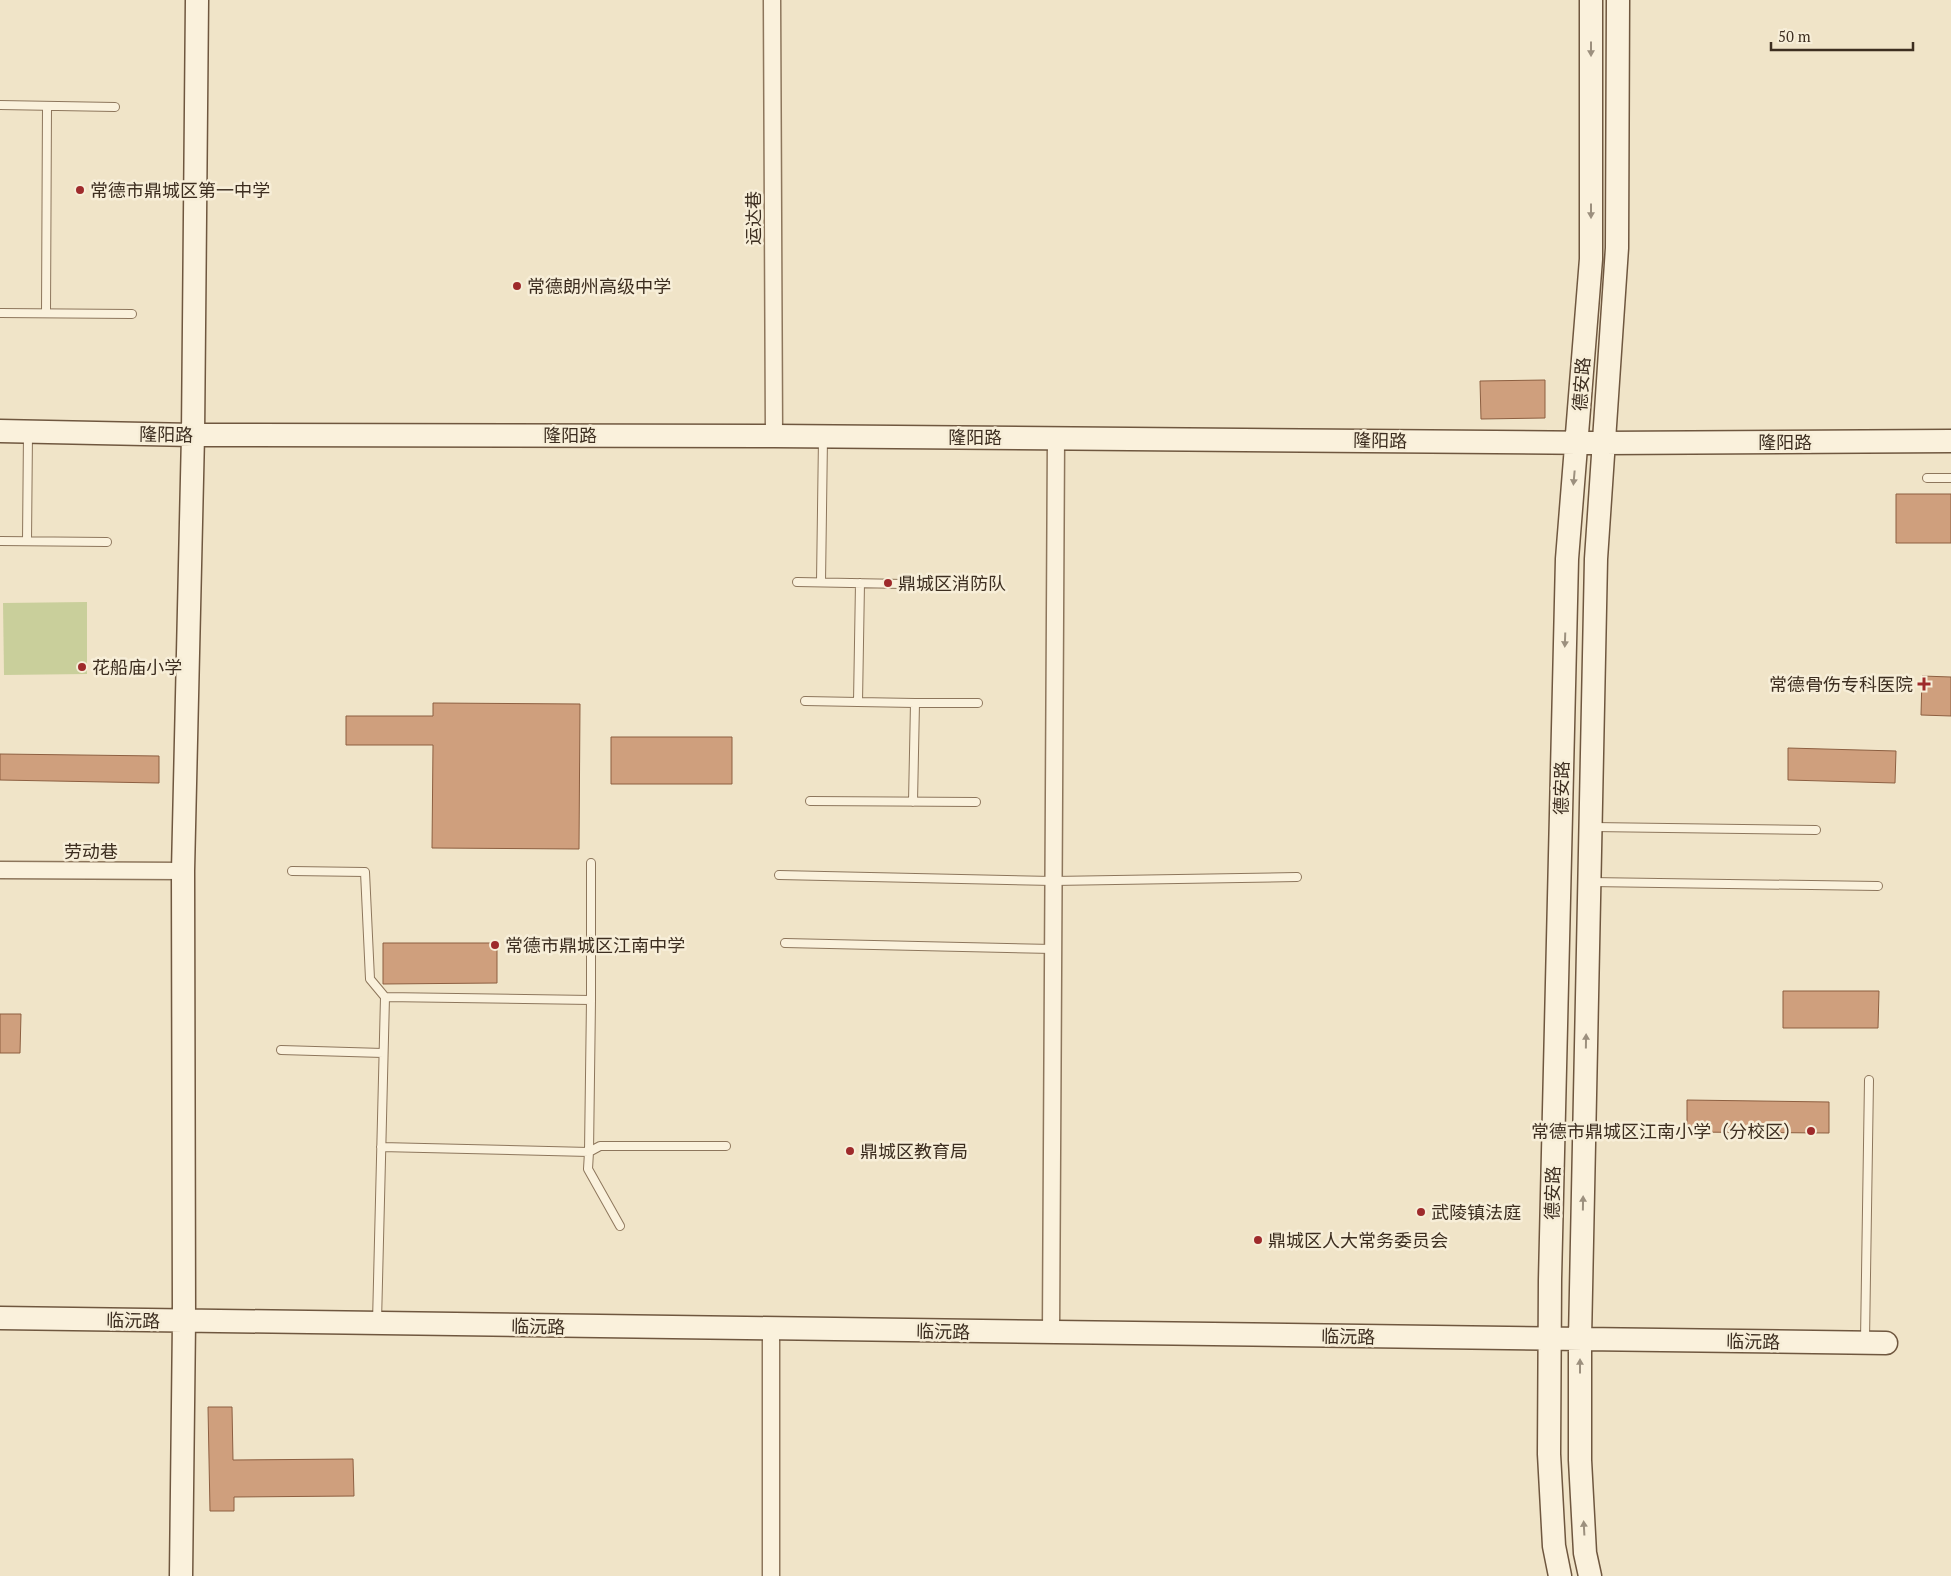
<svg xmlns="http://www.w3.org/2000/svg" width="1951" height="1576" font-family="'PT Serif','Noto Sans SC',serif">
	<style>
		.green { fill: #c9cf9b }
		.building { fill: #cf9f7d; stroke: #8d5f41 }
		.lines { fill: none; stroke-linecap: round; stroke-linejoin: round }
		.lane-casing { stroke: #8d765c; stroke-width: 10 }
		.street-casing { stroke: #8d765c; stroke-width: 19 }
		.secondary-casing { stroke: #6f573f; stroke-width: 25 }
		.lane { stroke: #faf1dc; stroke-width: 8 }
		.street { stroke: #faf1dc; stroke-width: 16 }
		.secondary { stroke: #faf1dc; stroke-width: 22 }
		.oneway { fill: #9c907e }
		.poi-dot { fill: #9e2a2b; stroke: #f7eed8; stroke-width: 2 }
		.labels { text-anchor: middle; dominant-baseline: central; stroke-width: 5; stroke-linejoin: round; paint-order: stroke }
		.poi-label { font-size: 18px; fill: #3d2e20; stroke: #f7eed8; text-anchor: start }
		.street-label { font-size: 18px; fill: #3d2e20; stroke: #f7eed8 }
	</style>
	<rect width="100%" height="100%" fill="#f0e4c8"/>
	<!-- green -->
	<path class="green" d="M87,602V674L4,675L3,603Z"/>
	<!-- building -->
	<path class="building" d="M1545,380V418L1481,419L1480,381Z
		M1896,494H1951V543H1896Z
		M1922,676L1951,677V716L1921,715Z
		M433,703L580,704L579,849L432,848L433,745H346V716H433Z
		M611,737H732V784H611Z
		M1788,748L1896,751L1895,783L1788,780Z
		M0,754L159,756V783L0,780Z
		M383,943H497V983L383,984Z
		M1783,991H1879L1878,1028H1783Z
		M0,1014H21L20,1053H0Z
		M1687,1100L1829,1102V1133L1687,1132Z
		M208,1407H232L233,1460L353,1459L354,1496L234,1497V1511H210Z"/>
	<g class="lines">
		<defs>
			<path id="lane" d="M0,105L115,107
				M0,313L132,314
				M46,313L47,106
				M1927,478H1951
				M0,541L107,542
				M27,541L28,433
				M797,582L958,585
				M821,582L823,438
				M860,583L858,702L915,703L913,802
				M805,701L858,702
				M915,703H978
				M810,801L976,802
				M1593,827L1816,830
				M591,863V1000
				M292,871L365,872L370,979L385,997L377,1322
				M779,875L1053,881L1297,877
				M1590,882L1878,886
				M785,943L1053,949
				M281,1050L383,1053
				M381,1147L589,1152L591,1000L385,997
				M620,1226L588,1169L589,1152L600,1146H726
				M1865,1340L1869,1080"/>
			<path id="street" d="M772,0L774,436
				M0,870L183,871
				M1051,1332L1056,437
				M771,1576V1329"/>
			<path id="secondary" d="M0,431L193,435L774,436L1603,443L1951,441
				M0,1318L1886,1343
				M181,1576L184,1321L183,871L193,435L197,0
				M1560,1576L1554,1546L1549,1454L1550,1280L1567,559L1591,259V0
				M1590,1576L1585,1553L1580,1460V1339L1596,559L1617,248L1618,0"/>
		</defs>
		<!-- lane casing -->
		<use href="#lane" class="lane-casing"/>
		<!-- street casing -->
		<use href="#street" class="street-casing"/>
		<!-- secondary casing -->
		<use href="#secondary" class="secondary-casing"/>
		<!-- lane -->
		<use href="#lane" class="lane"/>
		<!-- street -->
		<use href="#street" class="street"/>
		<!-- secondary -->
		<use href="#secondary" class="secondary"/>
	</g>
	<!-- one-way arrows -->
	<defs><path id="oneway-solid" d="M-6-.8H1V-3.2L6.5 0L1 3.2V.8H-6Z" transform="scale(1.25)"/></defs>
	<g class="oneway">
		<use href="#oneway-solid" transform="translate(1591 49) rotate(90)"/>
		<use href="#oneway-solid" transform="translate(1591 211) rotate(90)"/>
		<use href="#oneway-solid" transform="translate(1574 478) rotate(95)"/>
		<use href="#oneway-solid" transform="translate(1565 640) rotate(92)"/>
		<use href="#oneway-solid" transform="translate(1586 1041) rotate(-89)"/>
		<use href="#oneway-solid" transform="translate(1583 1203) rotate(-89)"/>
		<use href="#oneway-solid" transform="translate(1580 1366) rotate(-90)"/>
		<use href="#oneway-solid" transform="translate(1584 1528) rotate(-93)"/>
	</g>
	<!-- markers -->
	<g class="poi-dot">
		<circle cx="80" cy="190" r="5"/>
		<circle cx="517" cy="286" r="5"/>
		<circle cx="888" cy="583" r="5"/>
		<circle cx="82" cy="667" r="5"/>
		<path d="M1921.5 676.5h5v5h5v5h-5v5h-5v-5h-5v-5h5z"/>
		<circle cx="495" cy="945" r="5"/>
		<circle cx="1811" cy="1131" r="5"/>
		<circle cx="850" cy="1151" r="5"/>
		<circle cx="1421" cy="1212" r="5"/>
		<circle cx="1258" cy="1240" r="5"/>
	</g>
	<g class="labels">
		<!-- poi labels -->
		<g class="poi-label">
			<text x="90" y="190">常德市鼎城区第一中学</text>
			<text x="527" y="286">常德朗州高级中学</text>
			<text x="898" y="583">鼎城区消防队</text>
			<text x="92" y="667">花船庙小学</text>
			<text x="1913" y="684" text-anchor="end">常德骨伤专科医院</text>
			<text x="505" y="945">常德市鼎城区江南中学</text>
			<text x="1801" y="1131" text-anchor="end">常德市鼎城区江南小学（分校区）</text>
			<text x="860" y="1151">鼎城区教育局</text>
			<text x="1431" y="1212">武陵镇法庭</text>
			<text x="1268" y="1240">鼎城区人大常务委员会</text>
		</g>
		<!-- street labels -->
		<g class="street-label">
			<text transform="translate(753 218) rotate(-90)">运达巷</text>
			<text transform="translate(1581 384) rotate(-86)">德安路</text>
			<text transform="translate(166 434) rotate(1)">隆阳路</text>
			<text x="570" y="435">隆阳路</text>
			<text x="975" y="437">隆阳路</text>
			<text transform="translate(1380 440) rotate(1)">隆阳路</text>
			<text x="1785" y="442">隆阳路</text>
			<text transform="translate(1561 788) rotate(-89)">德安路</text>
			<text x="91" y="851">劳动巷</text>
			<text transform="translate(1552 1193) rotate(-89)">德安路</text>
			<text transform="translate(133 1320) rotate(1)">临沅路</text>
			<text transform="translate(538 1326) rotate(1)">临沅路</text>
			<text transform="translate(943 1331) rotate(1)">临沅路</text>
			<text transform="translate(1348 1336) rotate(1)">临沅路</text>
			<text transform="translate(1753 1341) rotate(1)">临沅路</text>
		</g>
	</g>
	<!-- scale -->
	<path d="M1771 42v8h142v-8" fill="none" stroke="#3d2e20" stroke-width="2.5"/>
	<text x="1778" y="42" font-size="15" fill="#3d2e20" stroke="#f7eed8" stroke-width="4" paint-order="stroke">50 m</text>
</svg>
